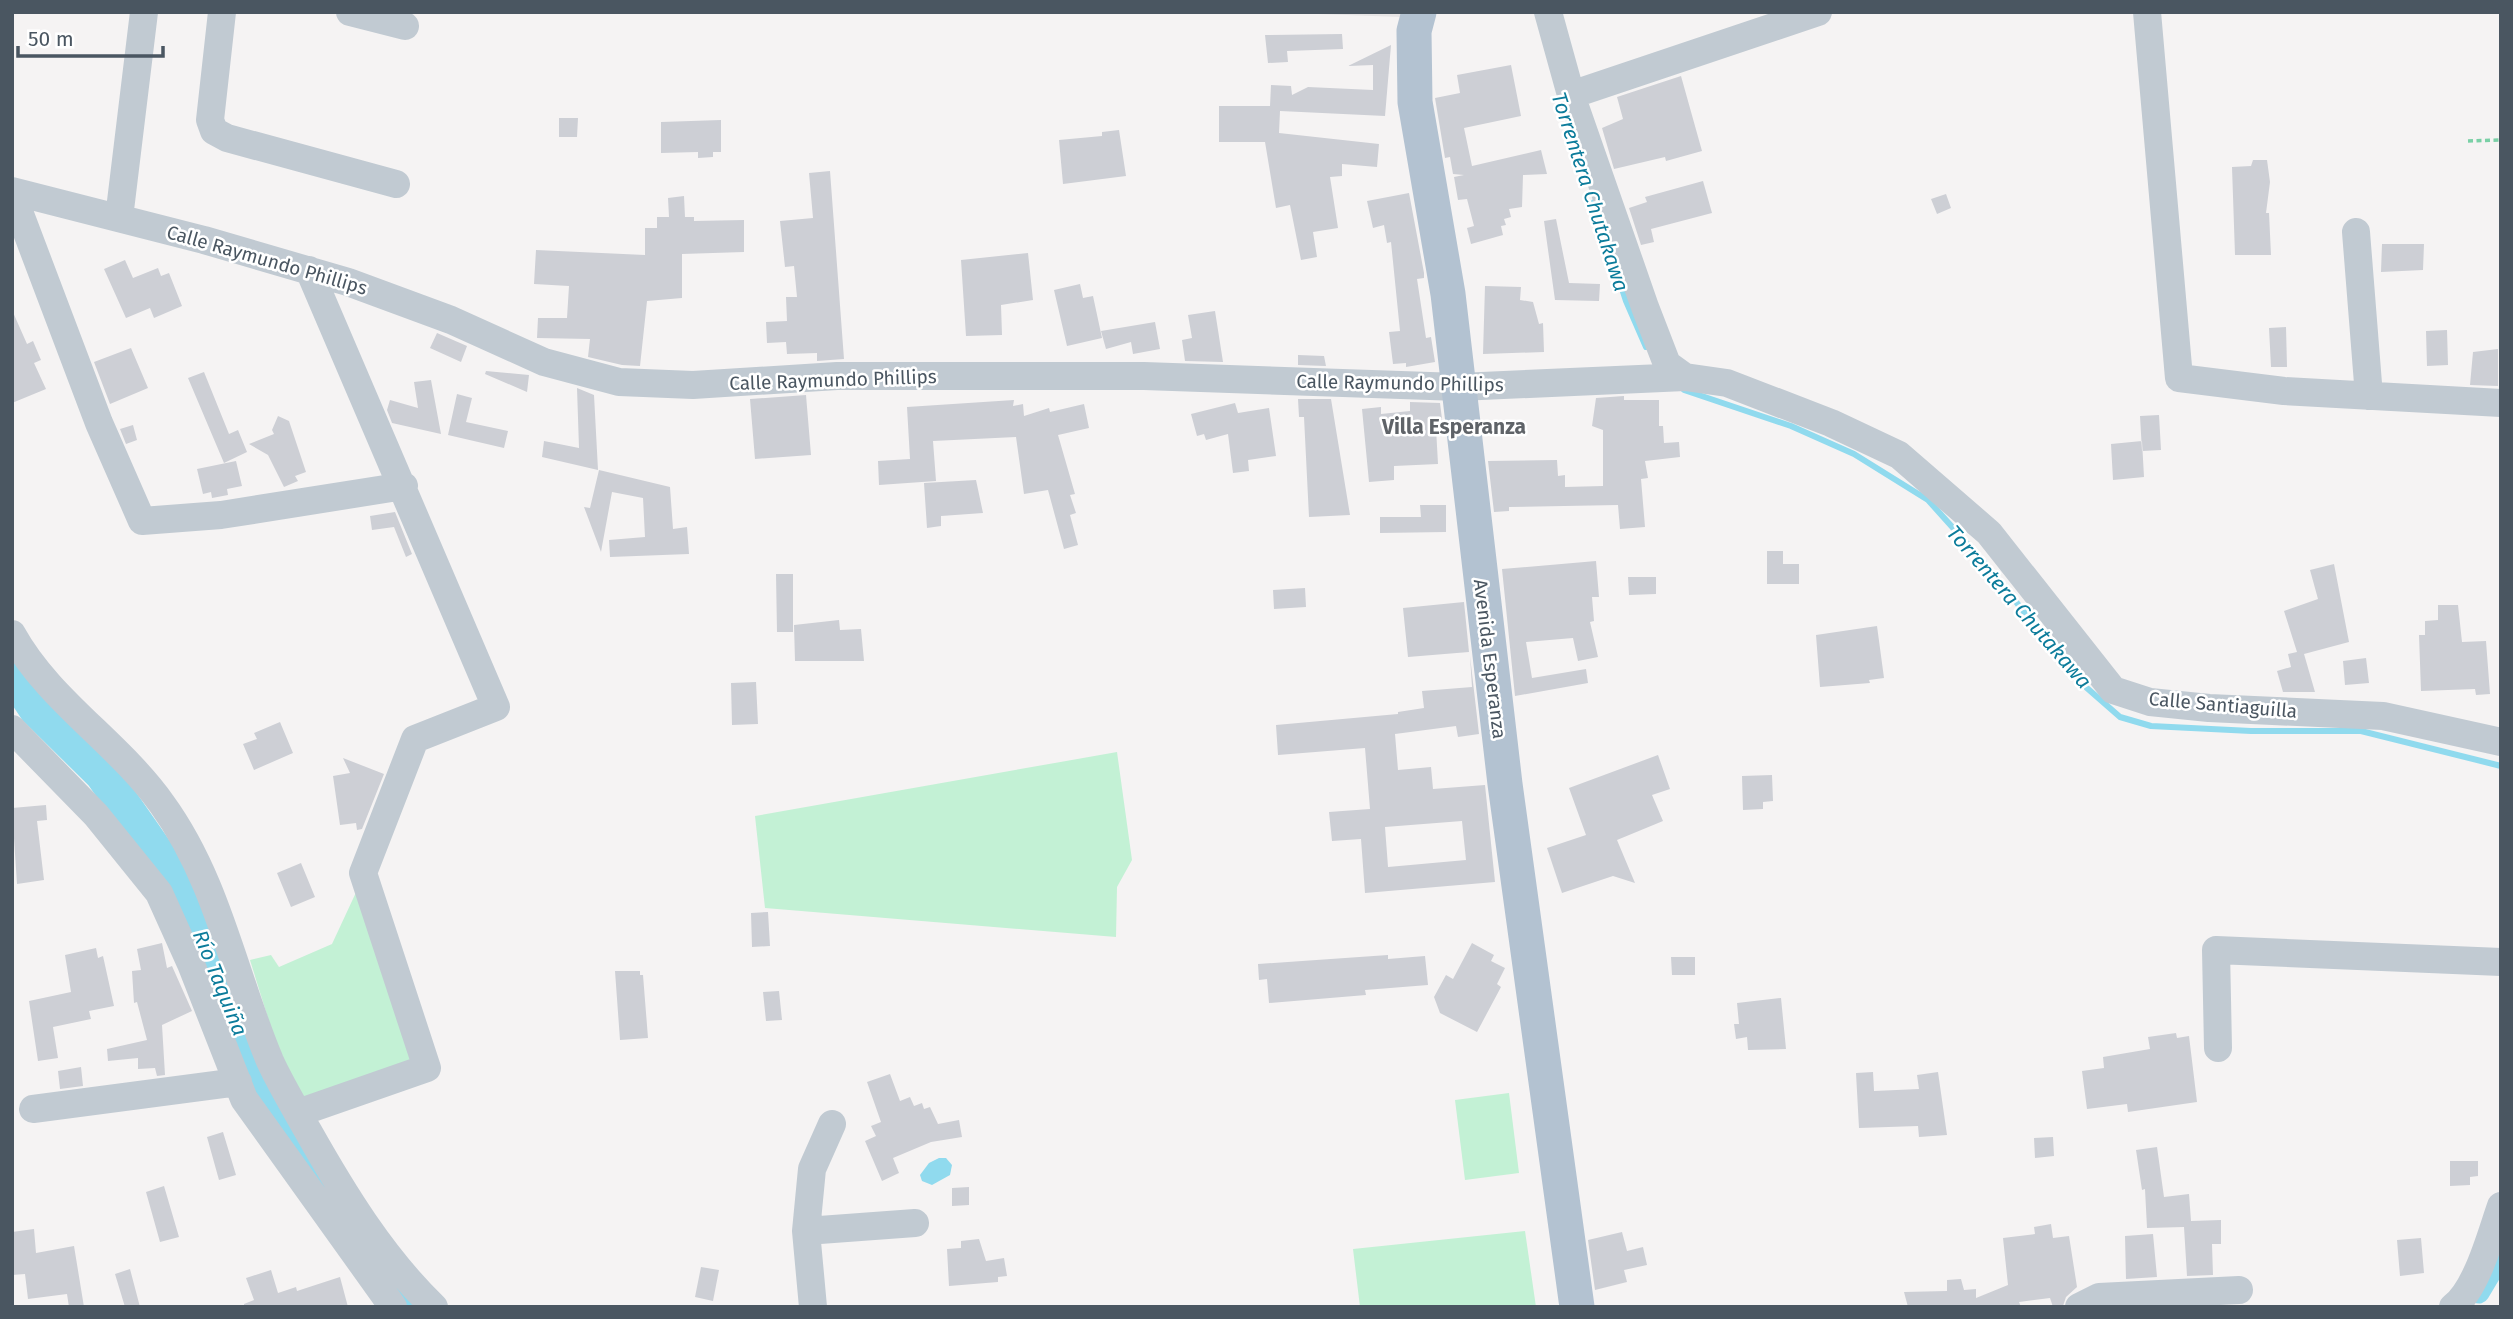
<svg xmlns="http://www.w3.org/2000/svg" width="2513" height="1319" font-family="'Fira Sans',sans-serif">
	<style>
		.education { fill: #e6e4e5 }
		.green { fill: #c3f1d5 }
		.water { fill: #90daee }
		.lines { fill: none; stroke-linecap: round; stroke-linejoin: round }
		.stream { stroke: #90daee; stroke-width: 6 }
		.canal { stroke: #90daee; stroke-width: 21 }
		.river { stroke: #90daee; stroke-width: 35 }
		.building { fill: #cdcfd5; fill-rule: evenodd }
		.path { stroke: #7ad0a6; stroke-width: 3.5; stroke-dasharray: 5 3.5; stroke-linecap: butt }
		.minor { stroke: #c1cad2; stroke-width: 28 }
		.major { stroke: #b3c2d1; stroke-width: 35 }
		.labels { text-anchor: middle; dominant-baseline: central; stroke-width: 5; stroke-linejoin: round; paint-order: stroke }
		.street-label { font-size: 19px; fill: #4a5661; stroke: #fff }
		.water-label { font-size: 21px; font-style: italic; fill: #0c7c9b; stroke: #fff }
		.neighbourhood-label { font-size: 21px; font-weight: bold; fill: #5f6368; stroke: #fff }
	</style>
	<rect width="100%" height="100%" fill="#f5f3f3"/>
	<!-- education -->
	<path class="education" d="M1266,12H1403L1401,17Z"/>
	<!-- green -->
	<path class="green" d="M1117,752L1132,860L1117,887L1116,937L765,908L755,816Z
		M359,886L416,1063L304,1103L281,1060L250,960L271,955L279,967L332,944Z
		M1509,1093L1519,1173L1465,1180L1455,1100Z
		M1525,1231L1536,1307H1360L1353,1249Z"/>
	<!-- water -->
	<path class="water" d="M939,1158H946L952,1165L950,1175L932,1185L922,1181L920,1175L929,1163Z"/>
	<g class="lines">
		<!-- stream -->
		<path class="stream" d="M1594,202L1626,301L1646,347
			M1684,390L1791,426L1854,454L1928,500L1989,568L2080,682L2120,717L2151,726L2251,731H2361L2501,766"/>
		<!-- canal -->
		<path class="canal" d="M2479,1293L2501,1256"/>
		<!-- river -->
		<path class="river" d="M12,673L36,709L102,774L157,853L204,939L260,1083L344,1221
			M376,1263L411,1307"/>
	</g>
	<!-- building -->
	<path class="building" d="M1342,34L1343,49L1287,51L1288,62L1268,63L1265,35Z
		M1391,45L1385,116L1280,111L1279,133L1379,144L1377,167L1342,164V176L1330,177L1338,228L1313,232L1317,257L1301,260L1290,205L1276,208L1265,142H1219V106H1270L1271,85L1291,86L1292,95L1308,87L1373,90V65L1348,66Z
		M1511,65L1521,116L1464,128L1472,166L1541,150L1547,174L1523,175L1522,207L1509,209L1511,217L1504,219L1506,225L1501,226L1503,235L1471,244L1467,228L1474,226L1467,199L1458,200L1454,177L1464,175L1453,174L1450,157L1445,158L1435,98L1460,93L1457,75Z
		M1681,76L1702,151L1666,161L1665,157L1614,169L1602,128L1623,119L1617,97Z
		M559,118H578L577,137H559Z
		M721,120V152H713V157L698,158V152L661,153V122Z
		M1119,130L1126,176L1063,184L1059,140L1102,136V132Z
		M2253,160H2267L2270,182L2266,213H2269L2271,255H2235L2232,167L2251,166Z
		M830,171L844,359L817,361V353L787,354L786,342L767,343L766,322L787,321L786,297H797L794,266L785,267L780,221L813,218L809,173Z
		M1703,181L1712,213L1651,229L1654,242L1641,245L1629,208L1647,202L1645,197Z
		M1409,193L1424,273V278L1417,279L1426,338L1431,337L1435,362L1406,367V363L1393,364L1389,332L1400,331L1391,242L1387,243L1384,225L1373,228L1367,201Z
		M1946,194L1951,208L1937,214L1931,199Z
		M684,196L685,217H694V221L744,220V252L682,254V298L647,301L640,366L622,365L588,357L590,339L537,338L538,318H567L569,286L534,284L536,250L645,255V228H657V217H669L668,198Z
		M1556,219L1569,283L1600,284L1599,301L1555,300L1544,221Z
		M2382,244H2424L2423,270L2381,272Z
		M1028,253L1033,300L1001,305L1002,335L966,336L961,260Z
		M125,260L133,278L158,268L161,276L169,273L182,306L154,318L150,308L126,318L104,269Z
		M1080,284L1083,298L1093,296L1102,338L1067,346L1054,290Z
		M1485,286L1521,287L1520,300L1533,302L1539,324L1543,323L1544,352L1483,354Z
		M12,310L27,344L33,341L41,360L34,363L46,389L12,403Z
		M1215,311L1223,362L1185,361L1182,340L1192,338L1188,315Z
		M1155,322L1160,349L1133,354L1131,342L1106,349L1101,331Z
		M2286,327L2287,367H2271L2269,328Z
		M2447,330L2448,365L2427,366L2426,331Z
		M437,333L467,346L461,362L430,348Z
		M131,348L148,388L110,404L94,362Z
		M2498,349V386L2470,385L2473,352Z
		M1298,355L1324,356L1326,366L1298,365Z
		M486,371L529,375L527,392L485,374Z
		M204,372L229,434L238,430L247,452L224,463L188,378Z
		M431,380L441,434L392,423L387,410L390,400L418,408L414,382Z
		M577,388L594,395L598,470L542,457L544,441L579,448Z
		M457,394L472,398L466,422L508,431L504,448L448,435Z
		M806,395L811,455L755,459L750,399Z
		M1624,396V400H1659V426H1663L1664,443L1679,442L1680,457L1645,461L1648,478L1641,479L1645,527L1620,529L1618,505L1509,507V511L1494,512L1488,461L1557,460L1558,476L1565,475V487L1603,486V430L1592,426L1596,398Z
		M1298,399H1331L1350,515L1309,517L1304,417H1299Z
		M1014,400L1013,406L1023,404L1024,416L1049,408L1050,412L1084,404L1089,428L1058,435L1075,494L1070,495L1076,513L1070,515L1078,545L1064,549L1048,490L1024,494L1016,437L933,441L936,481L879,485L878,461L910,459L907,407Z
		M1410,402L1440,403L1443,427L1436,428L1438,464L1394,466V480L1369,482L1362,409L1381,407V414L1410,411Z
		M1235,403L1238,413L1269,408L1276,456L1248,460L1249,471L1233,473L1228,434L1206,440L1204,434L1197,436L1191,414Z
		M2159,415L2161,450L2142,451L2140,416Z
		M278,416L289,421L306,472L295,476L298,481L284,487L268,455L249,444L274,434L272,430Z
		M133,425L137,440L126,444L120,429Z
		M2142,441L2144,477L2113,480L2111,444Z
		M236,461L242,486L227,489L228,495L212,498L211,492L203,494L197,469Z
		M599,470L670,487L673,529L687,527L689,554L610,557L609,540L645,537L643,498L612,492L601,552L584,507L590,508Z
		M976,480L983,513L941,516V526L927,528L924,483Z
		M1420,505H1446V532L1380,533V517H1421Z
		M395,512L412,554L406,557L394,527L372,530L370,516Z
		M1767,551H1783V564H1799V584H1767Z
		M1596,561L1599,597H1592L1594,621L1590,622L1598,657L1578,661L1573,638L1526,642L1532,678L1586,669L1588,683L1515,696L1502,569Z
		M2334,564L2349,642L2304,654L2315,692H2283L2277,671L2291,667L2288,654L2297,652L2284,611L2318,599L2310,570Z
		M776,574H793V632H777Z
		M1628,577H1656V594L1629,595Z
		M1305,588L1306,607L1274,609L1273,590Z
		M1464,602L1469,652L1408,657L1403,608Z
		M2438,605H2458L2462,642L2486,641L2490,694L2476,695L2475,689L2421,691L2419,635H2425V621L2438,620Z
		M839,620L840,630L861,629L864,661H795L794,625Z
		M1877,626L1884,678L1869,680L1870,683L1820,687L1816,635Z
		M1470,656L1479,734L1458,737L1456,726L1395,734L1398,770L1431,767L1433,789L1485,785L1495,882L1365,893L1361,839L1332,841L1329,812L1370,809L1365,748L1278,755L1276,725L1398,714V712L1424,708L1422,691L1472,687ZM1462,821L1466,860L1388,867L1385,827Z
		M2366,658L2369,683L2345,685L2343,661Z
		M756,682L758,724L732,725L731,683Z
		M280,722L293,753L254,770L243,744L257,739L254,733Z
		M1658,755L1670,789L1652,795L1663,821L1617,840L1635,883L1613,876L1562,893L1547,848L1586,835L1569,788Z
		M343,758L384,774L362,829L357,830L356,823L340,825L333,776L350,773Z
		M1772,775L1773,801L1763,802V809L1743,810L1742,776Z
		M46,805L47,820L37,821L44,880L17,884L12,808Z
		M301,863L315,897L291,907L277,873Z
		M768,912L770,946L752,947L751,913Z
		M162,943L167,968L172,966L192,1011L162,1025L165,1075L157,1076L155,1068L138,1069V1058L108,1061L107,1049L147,1040L137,1002L134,1003L132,971L141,970L137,949Z
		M1472,943L1494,955L1491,961L1505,968L1497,984L1501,987L1477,1032L1440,1013L1434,997L1446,975L1453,979Z
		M96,948L98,958L103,956L114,1006L89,1011L91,1019L53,1027L58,1058L38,1061L29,1001L71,992L65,955Z
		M1388,955V959L1425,956L1428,985L1365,990L1366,995L1269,1003L1267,979L1259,980L1258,964Z
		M1671,957H1695V975H1672Z
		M615,971H640V975H643L648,1038L620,1040Z
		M779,991L782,1020L766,1021L763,992Z
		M1781,998L1786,1049L1748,1050L1747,1037L1736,1039L1734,1024H1739L1737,1003Z
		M2176,1033L2177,1038L2189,1036L2197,1102L2128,1112L2127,1104L2087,1109L2082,1071L2104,1068L2103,1057L2150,1049L2148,1037Z
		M81,1067L83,1086L60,1089L58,1071Z
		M1873,1072L1874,1091L1919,1089L1917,1075L1938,1072L1947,1135L1919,1137L1918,1126L1859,1128L1856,1073Z
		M890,1074L900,1101L910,1097L914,1106L922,1103L924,1109L930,1107L938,1124L959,1120L962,1137L931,1142L893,1158L899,1173L882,1181L865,1141L876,1136L871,1126L881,1122L867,1082Z
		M223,1132L236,1175L219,1180L207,1137Z
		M2053,1137L2054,1156L2035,1158L2034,1138Z
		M2157,1147L2164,1197L2189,1194L2191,1221L2221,1220V1244H2212L2213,1275L2187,1276L2184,1227L2147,1228L2145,1189L2142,1190L2136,1150Z
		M2450,1161H2478V1176L2470,1177V1185L2450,1186Z
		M164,1186L179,1237L160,1242L146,1192Z
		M969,1187V1205L952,1206V1188Z
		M2051,1224L2053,1238L2069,1236L2077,1287L2066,1297L2063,1306L2053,1307L2050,1298L2019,1302L2021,1307H1908L1904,1292L1947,1291V1280L1961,1279L1964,1290L1976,1289V1298L2008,1285L2003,1238L2035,1234L2034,1227Z
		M34,1229L36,1253L74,1246L84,1307H69L67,1294L28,1299L25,1274L12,1275V1232Z
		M1622,1232L1627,1251L1643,1247L1647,1265L1624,1270L1627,1282L1595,1290L1588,1240Z
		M2153,1234L2157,1277L2126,1279L2125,1236Z
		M2421,1238L2424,1273L2400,1276L2397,1240Z
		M979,1239L986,1261L1004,1258L1007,1276L998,1277V1282L949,1286L947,1249L961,1248V1241Z
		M701,1267L719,1270L713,1301L695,1297Z
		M130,1269L140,1307H125L115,1274Z
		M271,1270L278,1293L296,1287L297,1291L340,1277L348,1307H244V1304L254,1300L246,1278Z"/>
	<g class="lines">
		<!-- path -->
		<path class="path" d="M2468,141L2501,140"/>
		<!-- minor -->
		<path class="minor" d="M222,12L210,120L214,131L227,138L396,184
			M350,12L405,26
			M1548,12L1571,95L1645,307L1667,364L1685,377
			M2147,12L2179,378L2284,391L2501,403
			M1571,95L1818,12
			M12,191L204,240L348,282L451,320L544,362L619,382L693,385L837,376H1144L1459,387L1685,377L1727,383L1831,423L1899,455L1989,533L2113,690L2150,702L2209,708L2383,716L2501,742
			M12,193L99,423L142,521L221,515L404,486
			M119,218L144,12
			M2356,232L2369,396
			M12,634C49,701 118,742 162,804C218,881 234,976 270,1061C281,1085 295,1108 308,1131C343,1193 382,1257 434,1307
			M12,729L96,815L159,893L191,964L244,1099L393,1307
			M2218,1048L2216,950L2501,962
			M33,1109L238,1082
			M298,1113L427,1068L363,873L415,739L496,707L309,270
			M806,1231L915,1223
			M813,1307L806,1231L812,1169L832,1124
			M2079,1307L2099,1297L2239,1290
			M2453,1307C2477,1289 2491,1234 2501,1206"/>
		<!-- major -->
		<path class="major" d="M1419,12L1414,31L1415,102L1448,294L1505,784L1577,1307"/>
	</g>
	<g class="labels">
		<!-- street labels -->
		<g class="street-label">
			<text transform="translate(267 260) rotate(16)">Calle Raymundo Phillips</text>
			<text transform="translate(833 380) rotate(-2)">Calle Raymundo Phillips</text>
			<text transform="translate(1400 383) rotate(1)">Calle Raymundo Phillips</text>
			<text transform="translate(1490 659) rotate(83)">Avenida Esperanza</text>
			<text transform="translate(2223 705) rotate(5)">Calle Santiaguilla</text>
		</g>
		<!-- water labels -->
		<g class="water-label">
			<text transform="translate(1590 192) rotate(72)">Torrentera Chutakawa</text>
			<text transform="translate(2019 607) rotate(49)">Torrentera Chutakawa</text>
			<text transform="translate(220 983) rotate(68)">Río Taquiña</text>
		</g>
		<!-- neighbourhood labels -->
		<g class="neighbourhood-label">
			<text x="1454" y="427">Villa Esperanza</text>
		</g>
	</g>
	<!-- border -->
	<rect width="2513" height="1319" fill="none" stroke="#4a5661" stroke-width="28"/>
	<!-- scale -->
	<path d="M18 46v10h145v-10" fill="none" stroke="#4a5661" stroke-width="3.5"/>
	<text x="28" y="46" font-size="21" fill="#4a5661" stroke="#ffffff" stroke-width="5" paint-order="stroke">50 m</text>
</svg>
